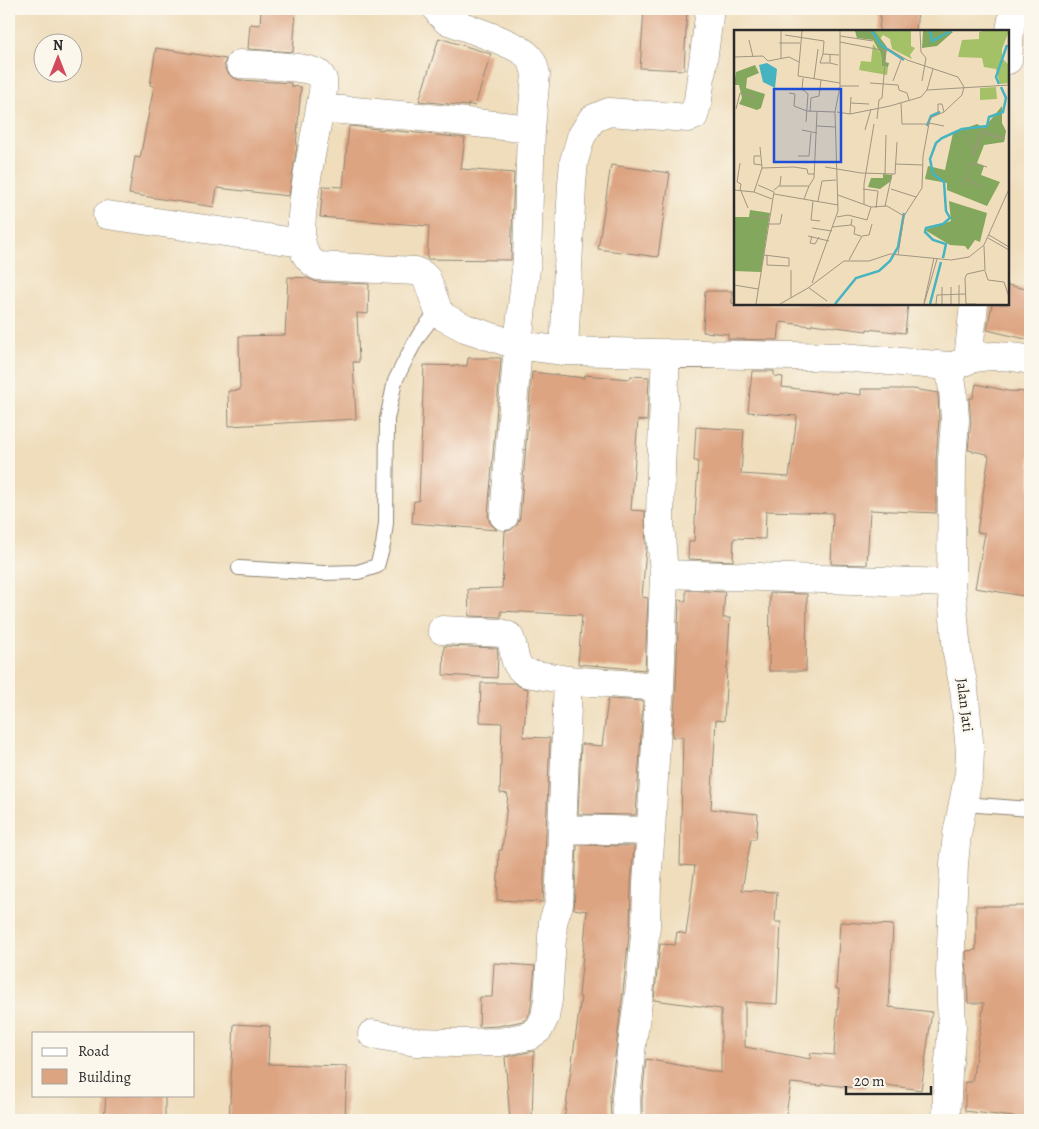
<svg xmlns="http://www.w3.org/2000/svg" width="1039" height="1129" font-family="Alegreya,serif">
	<style>
		.building { fill: #dda482 }
		.lines { fill: none; stroke-linecap: round; stroke-linejoin: round }
		.lane-casing { stroke: #8d8473; stroke-width: 16 }
		.street-casing { stroke: #8d8473; stroke-width: 29 }
		.lane { stroke: #fff; stroke-width: 14 }
		.street { stroke: #fff; stroke-width: 28 }
		.labels { text-anchor: middle; dominant-baseline: central; stroke-width: 4.5; stroke-linejoin: round; paint-order: stroke }
		.street-label { font-size: 15px; fill: #2b2b2b; stroke: #fbf7ec }
		.inset-river { fill: none; stroke: #46b4c0; stroke-width: 2.5 }
		.inset-road { fill: none; stroke: #a19681; stroke-width: 1 }
		.view { fill: #1d4ed8; fill-opacity: 0.15; stroke: #1d4ed8; stroke-width: 2.5 }
		.inset-edge { fill: none; stroke: #2b2b2b; stroke-width: 2.5 }
	</style>
	<rect width="100%" height="100%" fill="#fbf7ec"/>
	<filter id="ink" filterUnits="userSpaceOnUse"><feTurbulence type="fractalNoise" baseFrequency=".02" numOctaves="2"/><feDisplacementMap in="SourceGraphic" scale="10" xChannelSelector="R" yChannelSelector="G"/><feConvolveMatrix kernelMatrix="1 2 1 2 8 2 1 2 1" color-interpolation-filters="sRGB"/></filter>
	<filter id="wash" filterUnits="userSpaceOnUse"><feTurbulence type="fractalNoise" baseFrequency=".0096" numOctaves="4" result="noise"/><feDisplacementMap in="SourceGraphic" scale="20" xChannelSelector="R" yChannelSelector="G"/><feGaussianBlur stdDeviation="1.12" result="paint"/><feColorMatrix in="noise" values="0 0 0 0 0 0 0 0 0 0 0 0 0 0 0 0 0 1.4 0 .05"/><feComposite in="paint" operator="in"/></filter>
	<g filter="url(#wash)">
		<rect width="100%" height="100%" fill="#efddbb"/>
		<g id="blocks">
			<!-- building -->
			<path class="building" d="M261,9H296L293,52L248,49L250,24L260,25Z
				M644,9H687L684,70L640,68Z
				M881,9H918L916,31H879Z
				M439,38L491,54L475,106L468,104V106L419,101Z
				M156,48L226,59L224,64L226,71L232,77L239,80L291,83V86L301,87L296,146H297L289,196L217,188L214,207L129,194L135,157L140,158L154,86L150,85Z
				M349,126L465,138L461,169L514,173L511,260L427,259L429,226L320,217L323,186L343,187Z
				M611,165L670,173L658,257L598,249Z
				M288,277L307,278L317,282L369,284L368,314L357,313L359,362H353L356,419L229,426L228,391L240,390L239,336L285,335Z
				M1008,285L1030,290V340L987,330L992,304H1008Z
				M705,291H732V303L735,304H908L905,333L867,329V331L812,324V326L780,322L778,340L728,339V334L703,332Z
				M468,358H501L488,515L490,523L497,530L412,523L414,501H419L424,365L467,366Z
				M752,371H774V376L783,377L782,387L838,394V392L861,395V389H913L938,393L939,420L936,459V513L870,510L867,565L831,564L833,513L766,511L765,539L734,538L733,561L688,559L689,541H694L698,461H694L696,427L744,430L741,474L789,477L797,416L748,412Z
				M532,372L584,378L585,375L630,379L631,376L649,377L647,421L638,420L631,510L645,511L646,549L642,597L648,598L645,670L578,664L582,615L501,611V617L469,616L468,589L502,588L505,531L511,530L517,525L520,517Z
				M976,384L1008,391L1030,392V597L975,588L985,533L977,532L989,456H987V454L968,450L971,421L969,398H973Z
				M686,590L725,592L723,618H730L724,721L716,720L711,809L758,814L756,839H751L742,890L777,892L775,922H781L777,1004L745,1002V1047L810,1059L811,1053L834,1055L839,989H836L840,922L893,925L889,1007L932,1012L921,1090L866,1082L865,1089L822,1084V1086L791,1083L785,1120H642V1099L646,1059L721,1073V1009L654,1000L660,944L675,945L677,932L686,934L695,866L680,865L683,737H672L676,688L679,600L686,601Z
				M770,593L807,594L806,671H769Z
				M444,646L497,648L498,655L497,678L443,675Z
				M481,683H514L523,688L528,689L523,737L550,738L543,902L497,900L499,850H502L508,794L500,793L502,723L480,722Z
				M608,699L643,701L636,815L578,814L581,744L602,746Z
				M577,845L634,846L631,883L630,925L623,992L610,1096L611,1120H564L581,997H579L587,911L574,909Z
				M976,906H1030V1119L965,1111V1082H972L984,1003H968L966,951L976,950Z
				M494,963L535,966L532,998L530,1012L527,1018L523,1021L498,1026L479,1027L480,997H492Z
				M234,1024L270,1026L268,1064L347,1066L345,1120H229Z
				M534,1051L532,1120H510L505,1057Z
				M106,1095H165V1120H104Z"/>
		</g>
	</g>
	<g filter="url(#ink)">
		<use href="#blocks" fill-opacity="0" stroke="#8d8473" stroke-width="1"/>
		<g class="lines">
			<defs>
				<path id="lane" d="M239,568L323,573L358,572L377,566L383,545L386,523L387,419L395,381L408,355L419,335L438,310
					M964,804L1030,809"/>
				<path id="street" d="M437,9L440,14L446,20C464,27 518,44 528,56C533,61 534,67 536,74L531,129L527,259L518,345L504,516
					M1008,60L1010,30L1014,9
					M240,64C254,65 311,66 319,74C321,76 322,78 323,80C325,88 320,106 319,114C314,142 293,231 305,253C308,259 313,263 318,266L415,271L422,274L427,279L438,310L444,317L465,328L504,341L518,345L564,351L842,357L949,366
					M320,108L411,116L531,129
					M107,215L302,243
					M564,351L572,184L574,161L581,137L592,119L609,112L688,118L694,116L698,100L710,9
					M968,360L974,304
					M664,574L951,583
					M442,630L501,633L509,636C517,650 510,663 526,673L568,680L660,687
					M563,829L651,831
					M372,1034L416,1042L455,1043L500,1042L529,1036L539,1029L545,1017L548,1000L553,922L559,904L560,884L568,680
					M627,1120L626,1098L632,1044L639,994L646,926L647,883L651,831L657,725L660,687L664,574L660,523L661,469L666,353
					M946,1120L948,1073L952,1028L950,973L954,864L957,834L969,773L970,751L964,688L957,653L951,583L952,459L955,420L953,390L949,366C958,366 965,360 975,358C994,354 1012,356 1030,360"/>
			</defs>
			<!-- lane casing -->
			<use href="#lane" class="lane-casing"/>
			<!-- street casing -->
			<use href="#street" class="street-casing"/>
			<!-- lane -->
			<use href="#lane" class="lane"/>
			<!-- street -->
			<use href="#street" class="street"/>
		</g>
	</g>
	<g class="labels">
		<!-- street labels -->
		<g class="street-label">
			<text transform="translate(965 705) rotate(83)">Jalan Jati</text>
		</g>
	</g>
	<!-- overview -->
	<g transform="translate(734 30)">
		<rect width="275" height="275" fill="#efddbb"/>
		<path d="M141,1H177V16L181,18L176,25L178,29L158,19L156,9L149,5L146,9ZM249,1H275L268,19V28L275,35V53L266,54L262,39L250,37L248,28L224,27L228,10L245,9V2ZM139,14L147,24L148,36L154,37L153,45L125,40L127,31L137,32ZM262,57L263,69L246,70V58Z" fill="#a4c168"/>
		<path d="M121,1H141L153,17L151,32L155,33L154,37L148,36L147,24L139,10L123,8ZM189,1H217L219,2L203,16L188,18ZM21,35L25,43L13,48L12,58L31,64L27,78L23,80L5,74L8,68L5,55H0L2,42ZM268,76V93L272,101L270,112L250,115L243,133L250,136L247,145L266,152L253,176L213,160V153L191,149L194,136L211,140L219,103L243,94L250,98ZM149,144L158,145L157,151L146,159L134,157L137,148H149ZM215,171L253,183L246,212L241,210L234,220L231,216L216,215L191,200L217,191ZM16,180L36,183L27,242L0,241L1,187H15Z" fill="#83a75c"/>
		<path d="M33,33L43,39L41,58L29,52L25,35Z" fill="#46b4c0"/>
		<path class="inset-river" d="M138,1L147,15L170,30M196,1L198,11L217,1M265,54L262,47L273,15M193,96L197,86L206,82M209,228L212,214L199,210L191,202L192,198L209,194L216,188L212,181L210,152L199,144L196,129L202,113L208,108L228,99L253,96L255,87L269,82L272,68L267,57M101,274L122,248L145,241L156,231L164,217L170,183M196,274L207,232"/>
		<path class="inset-road" d="M47,1V28M68,1L64,46L106,53M186,1L187,22L192,28L188,51M51,5L90,11L89,24L105,25M106,6L139,11M15,10L19,27M106,12L152,21L155,19L173,30L224,47L230,57L228,65L210,82L196,88L189,126L188,158L170,186L164,225M45,13H66M89,24L86,33H96M96,25V33L104,35M0,27L29,26L34,31L55,27L65,32M69,48L68,59L74,64L72,92M80,49L84,19M159,51L168,27M136,53L164,55L165,60L173,63L175,70M106,56H125M193,60L199,39M55,63L61,64L60,76L73,81L101,82M117,73L135,74M167,73L168,94H194M2,79L6,63L22,67M76,82L77,68L85,66L87,50M103,82L116,84L156,76L187,67L193,60L275,55M116,84L117,67M204,84V74H208L210,82M143,89L145,70L148,68L152,21M195,93L210,96M83,96L101,97M68,100L83,103M131,100L137,79M247,100L271,109L249,104L239,127ZM230,104L239,119M26,126H20V134L28,135M64,126H75L77,103M6,133L3,152L7,154L6,161M161,134L189,135M91,137L127,143L161,144L163,112M28,138L60,137L73,139L74,144H80M151,144L152,105M231,149L246,156M45,156H75L70,169M75,156L80,148L83,82M228,157L237,132L253,137M129,159L144,161L142,178M157,159L182,167M0,160L20,162L38,169M40,160L46,155L47,146M7,161L14,178M20,162L28,138L26,117M40,164L104,175M104,165L137,177L153,176L170,186M79,171L77,190L86,191M84,171L88,151L102,150M130,174V154L140,94M151,176L158,144M18,186L35,188M103,187L114,185L133,190L137,177M34,194H46L48,184M117,195L121,197L120,204L127,206M98,197L117,195L118,189M78,198L98,201M255,205L275,217M74,206L95,211M78,206L76,213L81,214L85,207M254,208L275,220M30,225L55,228V236L33,235V225M115,230L128,206L135,205L138,194M251,241L254,250L270,252L275,267M78,253L104,181L101,82L106,56V1M0,255L24,259M217,257V274M75,258L93,271M57,268V240M190,273L200,228M22,274L40,162L24,155M46,274L74,258L110,231H135L156,224L217,230L235,227L250,215L275,159M190,274L203,229M202,274L203,265L231,264M208,274V257M225,274V255M242,274H232L231,248L233,244L251,240L250,216"/>
		<path class="view" d="M40,59H107V132H40Z"/>
		<rect width="275" height="275" class="inset-edge"/>
	</g>
	<!-- margin -->
	<rect width="1039" height="1129" fill="none" stroke="#fbf7ec" stroke-width="30"/>
	<!-- legend -->
	<rect x="32" y="1032" width="162" height="65" fill="#fbf7ec" stroke="#a8a59f"/>
	<rect x="42" y="1048" width="25" height="8" fill="#ffffff" stroke="#a8a59f"/>
	<text x="78" y="1056" font-size="15" fill="#2b2b2b">Road</text>
	<rect x="42" y="1069" width="25" height="15" fill="#dda482" stroke="#a8a59f"/>
	<text x="78" y="1082" font-size="15" fill="#2b2b2b">Building</text>
	<!-- north arrow -->
	<g transform="translate(58 58)"><circle r="24" fill="#fbf7ec" stroke="#a8a59f"/>
	<path d="M0-4L9 19L0 12L-9 19Z" fill="#d1495b"/>
	<text y="-8" font-size="14" font-weight="bold" text-anchor="middle" fill="#2b2b2b">N</text>
	</g>
	<!-- scale -->
	<path d="M846 1086v8h85v-8" fill="none" stroke="#2b2b2b" stroke-width="2.5"/>
	<text x="854" y="1086" font-size="15" fill="#2b2b2b" stroke="#fbf7ec" stroke-width="4" paint-order="stroke">20 m</text>
</svg>
